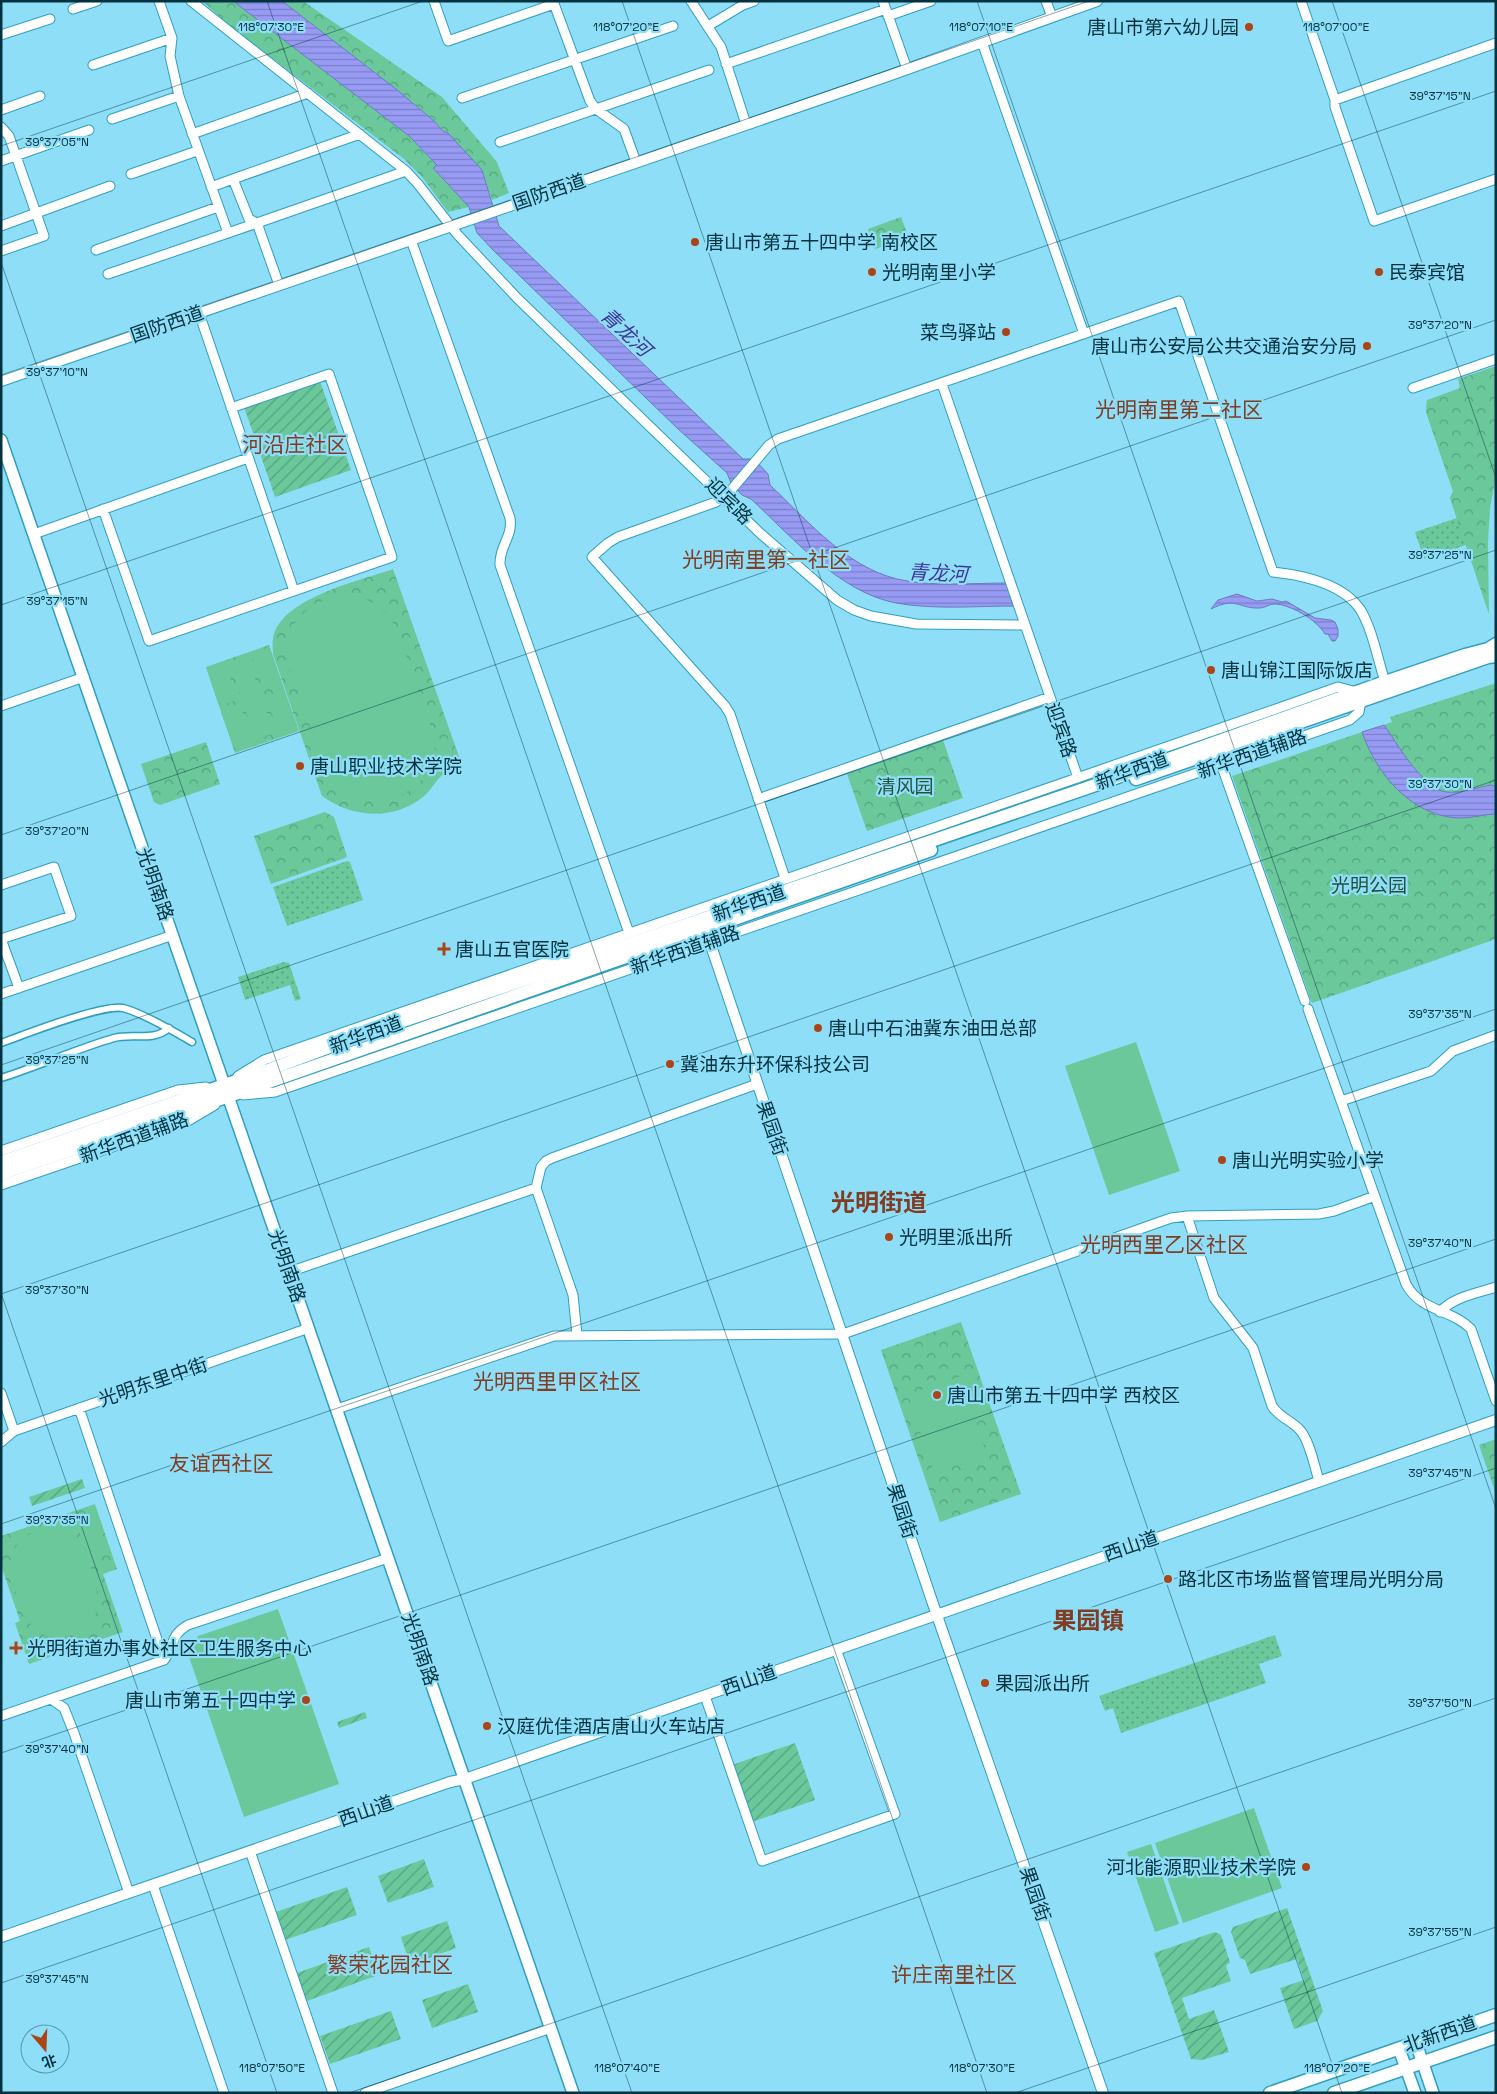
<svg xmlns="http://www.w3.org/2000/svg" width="1497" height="2094" font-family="'Space Grotesk','Noto Sans SC',sans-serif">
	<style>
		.grass { fill: url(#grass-dots) }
		.park { fill: url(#park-crowns) }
		.garden { fill: url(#garden-furrows) }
		.pitch { fill: #6ac89b }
		.water { fill: url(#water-rules); stroke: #6b7cbe }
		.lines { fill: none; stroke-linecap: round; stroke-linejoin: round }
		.pedestrian-casing { stroke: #2f9fbe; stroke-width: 9 }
		.minor-casing { stroke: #2f9fbe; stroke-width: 11 }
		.tertiary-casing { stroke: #2f9fbe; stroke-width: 12 }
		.secondary-casing { stroke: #2f9fbe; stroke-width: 14 }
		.primary-casing { stroke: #2f9fbe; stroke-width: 15 }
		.pedestrian { stroke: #fff; stroke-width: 6 }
		.minor { stroke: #fff; stroke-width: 9 }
		.tertiary { stroke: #fff; stroke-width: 10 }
		.secondary { stroke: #fff; stroke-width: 11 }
		.primary { stroke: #fff; stroke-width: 12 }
		.ticks { fill: none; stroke: #01323f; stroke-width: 1; stroke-opacity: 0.45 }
		.poi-dot { fill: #aa4518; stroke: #8fdef8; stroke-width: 2 }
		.labels { text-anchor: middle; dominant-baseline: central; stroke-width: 4.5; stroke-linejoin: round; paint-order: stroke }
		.poi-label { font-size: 19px; fill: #01323f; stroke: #8fdef8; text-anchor: start }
		.street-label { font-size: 19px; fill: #01323f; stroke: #8fdef8 }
		.park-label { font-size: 19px; fill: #22503b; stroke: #8fdef8 }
		.water-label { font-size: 20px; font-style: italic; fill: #3f359a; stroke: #8fdef8 }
		.quarter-label { font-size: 21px; fill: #803d23; stroke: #8fdef8 }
		.district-label { font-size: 24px; font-weight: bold; fill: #803d23; stroke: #8fdef8 }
		.ticks-label { font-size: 12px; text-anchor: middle; fill: #01323f; stroke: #8fdef8; stroke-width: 4.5; stroke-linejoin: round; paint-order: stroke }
	</style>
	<defs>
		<pattern id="grass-dots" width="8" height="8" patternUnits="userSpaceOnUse" patternTransform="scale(1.25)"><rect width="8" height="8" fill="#6ac89b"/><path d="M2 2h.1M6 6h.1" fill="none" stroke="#55a380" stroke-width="1.8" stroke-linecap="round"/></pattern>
		<pattern id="park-crowns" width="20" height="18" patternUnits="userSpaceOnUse" patternTransform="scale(1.25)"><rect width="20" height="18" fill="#6ac89b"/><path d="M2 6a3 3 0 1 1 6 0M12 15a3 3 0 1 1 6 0" fill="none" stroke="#55a380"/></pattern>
		<pattern id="garden-furrows" width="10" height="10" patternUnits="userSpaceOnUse" patternTransform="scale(1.25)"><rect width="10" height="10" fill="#6ac89b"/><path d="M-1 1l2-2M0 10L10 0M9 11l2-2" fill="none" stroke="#55a380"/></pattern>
		<pattern id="water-rules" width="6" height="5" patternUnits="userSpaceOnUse" patternTransform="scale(1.25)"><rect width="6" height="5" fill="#989bf4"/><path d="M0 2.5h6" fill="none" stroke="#7a7fc7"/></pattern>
	</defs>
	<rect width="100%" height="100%" fill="#8fdef8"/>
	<!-- grass -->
	<path class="grass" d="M1427,400L1489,614L1466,545L1424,559L1415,532L1457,518L1450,498L1453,491L1426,412Z
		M347,861L350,862L363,900L287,926L273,887Z
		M284,962L289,963L301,999L295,1001L290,985L245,1000L238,977Z
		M1275,1635L1282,1656L1259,1664L1266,1683L1121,1733L1113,1708L1105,1711L1099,1696Z"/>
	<!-- park -->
	<path class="park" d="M202,1H233L386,118L409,136L437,166L433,168L469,207L448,212L422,177L404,159L229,25Z
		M282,1H303L442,97L497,162L509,193L492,200L482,170L434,121L396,89Z
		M901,217L909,238L875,249L868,229Z
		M1496,366V476L1490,508L1488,543L1489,614L1450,498L1453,491L1426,412L1427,400L1460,388L1458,379Z
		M393,569L463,768C457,770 449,771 444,774C436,779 431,791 423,797C393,821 352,818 322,796L273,654C273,649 272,643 273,639C279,598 360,581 393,569Z
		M269,645L299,731L235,753L206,667Z
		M1496,683V787L1491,785C1477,787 1460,794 1446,792C1422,788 1397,743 1384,725L1392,722L1390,717Z
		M1362,732C1376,773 1414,818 1461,818C1473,817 1484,814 1496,814V939L1312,1003L1232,776Z
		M943,740L963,798L867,831L847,774Z
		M206,742L220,784L160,805L154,802L141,764Z
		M325,812L334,817L347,856L345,858L271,884L254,836Z
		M961,1322L1021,1494L940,1522L881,1350Z
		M1496,1439V1494L1479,1445Z
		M95,1504L117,1569L103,1574L123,1632L29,1664L15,1623L20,1621L1,1565V1536Z"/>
	<!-- garden -->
	<path class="garden" d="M320,381L351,470L275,497L244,407Z
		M82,1479L85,1488L32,1506L29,1497Z
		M365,1712L367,1718L339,1728L337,1722Z
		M795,1743L815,1800L752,1822L732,1765Z
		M424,1859L434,1887L388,1903L378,1876Z
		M347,1887L357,1915L285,1940L276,1912Z
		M1287,1908L1323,2011L1317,2021L1294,2029L1280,1988L1304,1980L1297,1959L1250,1974L1245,1960L1240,1958L1231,1932L1233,1927Z
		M447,1921L456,1948L410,1965L401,1937Z
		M1215,1932L1221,1935L1230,1962L1226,1966L1231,1981L1182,1998L1189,2019L1214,2010L1229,2052L1202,2060L1191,2059L1154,1953Z
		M369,1947L378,1975L307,2001L297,1973Z
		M468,1984L478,2012L432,2028L422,2000Z
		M391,2011L401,2039L330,2064L320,2036Z"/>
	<!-- pitch -->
	<path class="pitch" d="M353,595C375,601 386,610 397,630L434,735C443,790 368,826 333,782C324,771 321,756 316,743C307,718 298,693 289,668C280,621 310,598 353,595Z
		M270,648L282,684L264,691L251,655Z
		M247,656L260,692L242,698L229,662Z
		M225,664L238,700L219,706L207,670Z
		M284,690L297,726L278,732L266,696Z
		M262,698L274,733L256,740L243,704Z
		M240,705L252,741L234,748L221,712Z
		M1136,1042L1180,1171L1109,1195L1065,1066Z
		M961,1376L987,1455L934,1473L908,1395Z
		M96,1515L107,1546L87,1553L76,1522Z
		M49,1529C58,1530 67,1532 74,1538C89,1551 102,1594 96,1612C92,1623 83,1632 72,1635C38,1647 25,1620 16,1594C5,1562 10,1533 49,1529Z
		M278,1609L339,1784L244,1817L188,1654L198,1636Z
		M1254,1808L1282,1888L1183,1923L1155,1843Z
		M1151,1844L1179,1924L1155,1932L1127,1852Z"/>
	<!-- water -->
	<path class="water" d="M233,1H282L396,89L434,121L444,132H447L482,170L499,226L743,459H754L768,474L770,485C807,520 845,566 897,579C930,587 973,583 1007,583L1015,606C976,606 935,610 896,603C839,592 792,537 751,499L742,495L731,483L727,473L677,428L493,250L477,233L469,207L433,168L437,165L409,136Z
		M1237,594L1257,601L1272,599L1282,602L1286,601L1315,618L1331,620L1335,622L1338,629V636L1335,641H1332L1328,634H1325C1317,620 1290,604 1274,604C1269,604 1265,608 1260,608C1238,609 1237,596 1211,609L1218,600Z
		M1384,725C1397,743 1422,788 1446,792C1460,794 1478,787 1491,785L1496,787V814C1484,814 1473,818 1461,818C1413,818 1376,774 1362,732Z"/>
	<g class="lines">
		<defs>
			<path id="pedestrian" d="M1,1043C26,1034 102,1004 123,1008C143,1013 175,1032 192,1042
				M1,1078C39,1066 76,1049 114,1038C132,1033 154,1042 169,1028"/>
			<path id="minor" d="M159,1L172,38L170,56L179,96L228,233L257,223L279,285
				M191,1L406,171L418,184L457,234L517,298L761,534L837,600L854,610L871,616L916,624L1025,625
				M434,1L448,41L554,4
				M553,1L590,101L596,109L624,129L636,162
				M691,1L721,47L746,124
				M883,1L907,69
				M1046,1L1052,17
				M1301,1L1335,100L1496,43
				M73,9L97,1
				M888,16L931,1
				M708,26L743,5L754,1
				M1,35L50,19
				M982,42L1084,334
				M726,64L886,9
				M93,65L172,38
				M462,98L673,26
				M1335,100V107L1374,221L1496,179
				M1,110L40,96
				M112,119L179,96
				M1,127L9,136L44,236L1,251
				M192,134L308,93
				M500,142L709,70
				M1,161L89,130
				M131,174L197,151
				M233,179L360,134
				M211,187L233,179L249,219L257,223L406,171
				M1,226L110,186
				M411,240L510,518C513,537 499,546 500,565L629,933
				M96,250L218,207
				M108,274L228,233
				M199,313L294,591
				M942,384L1078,778
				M1413,388L1496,359
				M103,509L149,641L392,557L329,374L231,408
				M34,534L248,458
				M1,706L84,677
				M1221,764L1305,1001
				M758,799L1050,697
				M785,878L730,714L725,706L592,557L608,543L618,537L716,502L732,489L769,445L778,439L1179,301L1273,572C1301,575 1342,583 1360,609C1372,628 1378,660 1385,682
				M1,885L54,867L71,916L1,939
				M1,939L19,988
				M1,994L173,935
				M1308,1009L1341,1101
				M1496,1035L1453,1051L1431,1071L1341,1101L1406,1284C1421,1312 1452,1309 1471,1329L1496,1401
				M238,1076L264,1060L1276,709L1338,687L1357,692
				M243,1095L275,1092L1350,720L1359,712L1361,701
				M1,1151L178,1090L206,1087
				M1,1185L188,1121L215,1105
				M1187,1216L1214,1298L1253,1348L1272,1406C1279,1417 1290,1420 1299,1429C1309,1438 1315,1468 1319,1481
				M289,1272L536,1188
				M1440,1312C1453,1297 1478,1293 1496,1287
				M577,1335L573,1295L536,1188L541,1167L546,1161L552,1158L757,1084
				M1,1393L14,1431
				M79,1408L164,1660
				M337,1409L554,1336L843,1334L1171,1218L1187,1216L1319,1214L1334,1211L1375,1196
				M1,1442L14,1431L309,1328
				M705,1696L762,1861L895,1814L836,1649
				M51,1699L64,1708L74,1733L129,1893
				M1,1716L164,1660C176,1645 168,1637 188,1625L388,1558
				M250,1851L333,2093
				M153,1885L224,2093
				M365,2093L551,2028"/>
			<path id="tertiary" d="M1,381L885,77L1097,1
				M705,928L932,1601L1103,2093
				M1,1937L450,1782L465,1779L1496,1420"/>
			<path id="secondary" d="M1,440L573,2093
				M1416,2043L1433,2093
				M1399,2049L1415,2093"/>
			<path id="primary" d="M1136,779L1488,657L1496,656
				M1,1162L268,1070L362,1035L1084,789L1385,682L1465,655L1488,649L1496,644
				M1,1174L229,1096L931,850
				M1270,2093L1496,2015
				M1334,2093L1496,2037"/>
		</defs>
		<!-- pedestrian casing -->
		<use href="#pedestrian" class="pedestrian-casing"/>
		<!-- minor casing -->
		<use href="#minor" class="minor-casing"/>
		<!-- tertiary casing -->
		<use href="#tertiary" class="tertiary-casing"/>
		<!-- secondary casing -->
		<use href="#secondary" class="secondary-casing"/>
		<!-- primary casing -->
		<use href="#primary" class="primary-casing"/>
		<!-- pedestrian -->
		<use href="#pedestrian" class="pedestrian"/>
		<!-- minor -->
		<use href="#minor" class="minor"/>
		<!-- tertiary -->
		<use href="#tertiary" class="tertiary"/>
		<!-- secondary -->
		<use href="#secondary" class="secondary"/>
		<!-- primary -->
		<use href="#primary" class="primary"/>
	</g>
	<!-- ticks -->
	<path class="ticks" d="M267,1L987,2093M622,1L1342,2093M977,1L1496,1509M1332,1L1496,478M1,146L423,1M1,262L632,2093M1,376L1089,1M1,605L1496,91M1,835L1496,320M1,1065L1496,550M1,1293L277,2093M1,1294L1496,780M1,1524L1496,1009M1,1753L1496,1239M1,1983L1496,1468M349,2093L1496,1698M1015,2093L1496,1927"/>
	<!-- markers -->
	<g class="poi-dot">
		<circle cx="1249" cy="27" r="5"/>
		<circle cx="695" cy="242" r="5"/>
		<circle cx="872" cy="272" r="5"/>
		<circle cx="1379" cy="272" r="5"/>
		<circle cx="1006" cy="332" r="5"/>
		<circle cx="1367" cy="346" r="5"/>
		<circle cx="1211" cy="670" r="5"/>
		<circle cx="300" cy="766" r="5"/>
		<path d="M441.5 941.5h5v5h5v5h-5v5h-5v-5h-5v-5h5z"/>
		<circle cx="818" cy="1028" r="5"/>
		<circle cx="670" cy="1064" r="5"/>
		<circle cx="1222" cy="1160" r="5"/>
		<circle cx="889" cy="1237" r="5"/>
		<circle cx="937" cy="1395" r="5"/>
		<circle cx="1168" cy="1579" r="5"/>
		<path d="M13.5 1640.5h5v5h5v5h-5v5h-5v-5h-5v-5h5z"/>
		<circle cx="985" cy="1683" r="5"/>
		<circle cx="306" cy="1700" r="5"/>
		<circle cx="487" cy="1726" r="5"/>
		<circle cx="1306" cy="1867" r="5"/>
	</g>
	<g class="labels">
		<!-- poi labels -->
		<g class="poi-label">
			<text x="1239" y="27" text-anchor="end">唐山市第六幼儿园</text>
			<text x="705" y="242">唐山市第五十四中学 南校区</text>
			<text x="882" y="272">光明南里小学</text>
			<text x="1389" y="272">民泰宾馆</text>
			<text x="996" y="332" text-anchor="end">菜鸟驿站</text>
			<text x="1357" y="346" text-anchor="end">唐山市公安局公共交通治安分局</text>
			<text x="1221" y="670">唐山锦江国际饭店</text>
			<text x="310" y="766">唐山职业技术学院</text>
			<text x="455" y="949">唐山五官医院</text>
			<text x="828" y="1028">唐山中石油冀东油田总部</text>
			<text x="680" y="1064">冀油东升环保科技公司</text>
			<text x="1232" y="1160">唐山光明实验小学</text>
			<text x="899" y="1237">光明里派出所</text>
			<text x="947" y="1395">唐山市第五十四中学 西校区</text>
			<text x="1178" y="1579">路北区市场监督管理局光明分局</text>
			<text x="27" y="1648">光明街道办事处社区卫生服务中心</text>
			<text x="995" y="1683">果园派出所</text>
			<text x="296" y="1700" text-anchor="end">唐山市第五十四中学</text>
			<text x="497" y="1726">汉庭优佳酒店唐山火车站店</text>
			<text x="1296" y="1867" text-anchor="end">河北能源职业技术学院</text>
		</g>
		<!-- street labels -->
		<g class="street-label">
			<text transform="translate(549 192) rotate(-19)">国防西道</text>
			<text transform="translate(167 324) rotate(-19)">国防西道</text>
			<text transform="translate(729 501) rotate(45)">迎宾路</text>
			<text transform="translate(1061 730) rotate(71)">迎宾路</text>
			<text transform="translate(1252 754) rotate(-19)">新华西道辅路</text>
			<text transform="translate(1132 771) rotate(-20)">新华西道</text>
			<text transform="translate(155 884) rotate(71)">光明南路</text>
			<text transform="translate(749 903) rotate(-19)">新华西道</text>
			<text transform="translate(685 950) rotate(-19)">新华西道辅路</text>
			<text transform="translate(366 1035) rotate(-20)">新华西道</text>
			<text transform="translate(772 1128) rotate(71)">果园街</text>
			<text transform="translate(134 1138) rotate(-20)">新华西道辅路</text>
			<text transform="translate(287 1266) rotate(71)">光明南路</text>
			<text transform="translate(153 1382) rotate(-19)">光明东里中街</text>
			<text transform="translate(902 1511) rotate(72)">果园街</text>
			<text transform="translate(1131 1546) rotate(-19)">西山道</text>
			<text transform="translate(420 1649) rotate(71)">光明南路</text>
			<text transform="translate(749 1680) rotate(-19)">西山道</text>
			<text transform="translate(366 1811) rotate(-19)">西山道</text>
			<text transform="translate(1035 1894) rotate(71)">果园街</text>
			<text transform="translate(1440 2034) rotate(-19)">北新西道</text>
		</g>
		<!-- park labels -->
		<g class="park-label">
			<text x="905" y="786">清风园</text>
			<text x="1369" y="885">光明公园</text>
		</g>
		<!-- water labels -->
		<g class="water-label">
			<text transform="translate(626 332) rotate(43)">青龙河</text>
			<text transform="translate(938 573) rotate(3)">青龙河</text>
		</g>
		<!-- quarter labels -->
		<g class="quarter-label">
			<text x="1179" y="409">光明南里第二社区</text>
			<text x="295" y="444">河沿庄社区</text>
			<text x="766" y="559">光明南里第一社区</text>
			<text x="1164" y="1244">光明西里乙区社区</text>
			<text x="557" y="1381">光明西里甲区社区</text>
			<text x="221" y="1463">友谊西社区</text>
			<text x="390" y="1964">繁荣花园社区</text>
			<text x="954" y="1974">许庄南里社区</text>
		</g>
		<!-- district labels -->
		<g class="district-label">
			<text x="879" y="1202">光明街道</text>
			<text x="1088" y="1620">果园镇</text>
		</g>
	</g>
	<g class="ticks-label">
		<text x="271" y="31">118°07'30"E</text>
		<text x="626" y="31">118°07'20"E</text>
		<text x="981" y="31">118°07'10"E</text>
		<text x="1336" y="31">118°07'00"E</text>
		<text x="1440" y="100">39°37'15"N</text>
		<text x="57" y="146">39°37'05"N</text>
		<text x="1440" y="329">39°37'20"N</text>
		<text x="57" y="376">39°37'10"N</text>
		<text x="1440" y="559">39°37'25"N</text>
		<text x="57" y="605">39°37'15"N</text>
		<text x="1440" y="788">39°37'30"N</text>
		<text x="57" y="835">39°37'20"N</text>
		<text x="1440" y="1018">39°37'35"N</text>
		<text x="57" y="1064">39°37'25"N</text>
		<text x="1440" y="1247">39°37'40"N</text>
		<text x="57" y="1294">39°37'30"N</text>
		<text x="1440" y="1477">39°37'45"N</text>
		<text x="57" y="1524">39°37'35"N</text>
		<text x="1440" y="1707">39°37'50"N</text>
		<text x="57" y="1753">39°37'40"N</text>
		<text x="1440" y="1936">39°37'55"N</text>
		<text x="57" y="1983">39°37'45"N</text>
		<text x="272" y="2072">118°07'50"E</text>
		<text x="627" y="2072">118°07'40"E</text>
		<text x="982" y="2072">118°07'30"E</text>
		<text x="1337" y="2072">118°07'20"E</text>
	</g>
	<!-- border -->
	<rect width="1497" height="2094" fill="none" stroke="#01323f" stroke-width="5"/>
	<!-- north arrow -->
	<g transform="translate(45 2049) rotate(161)"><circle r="24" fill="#8fdef8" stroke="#5699ae"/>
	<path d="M0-4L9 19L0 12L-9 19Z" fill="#aa4518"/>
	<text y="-8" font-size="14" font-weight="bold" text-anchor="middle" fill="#01323f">北</text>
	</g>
</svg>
